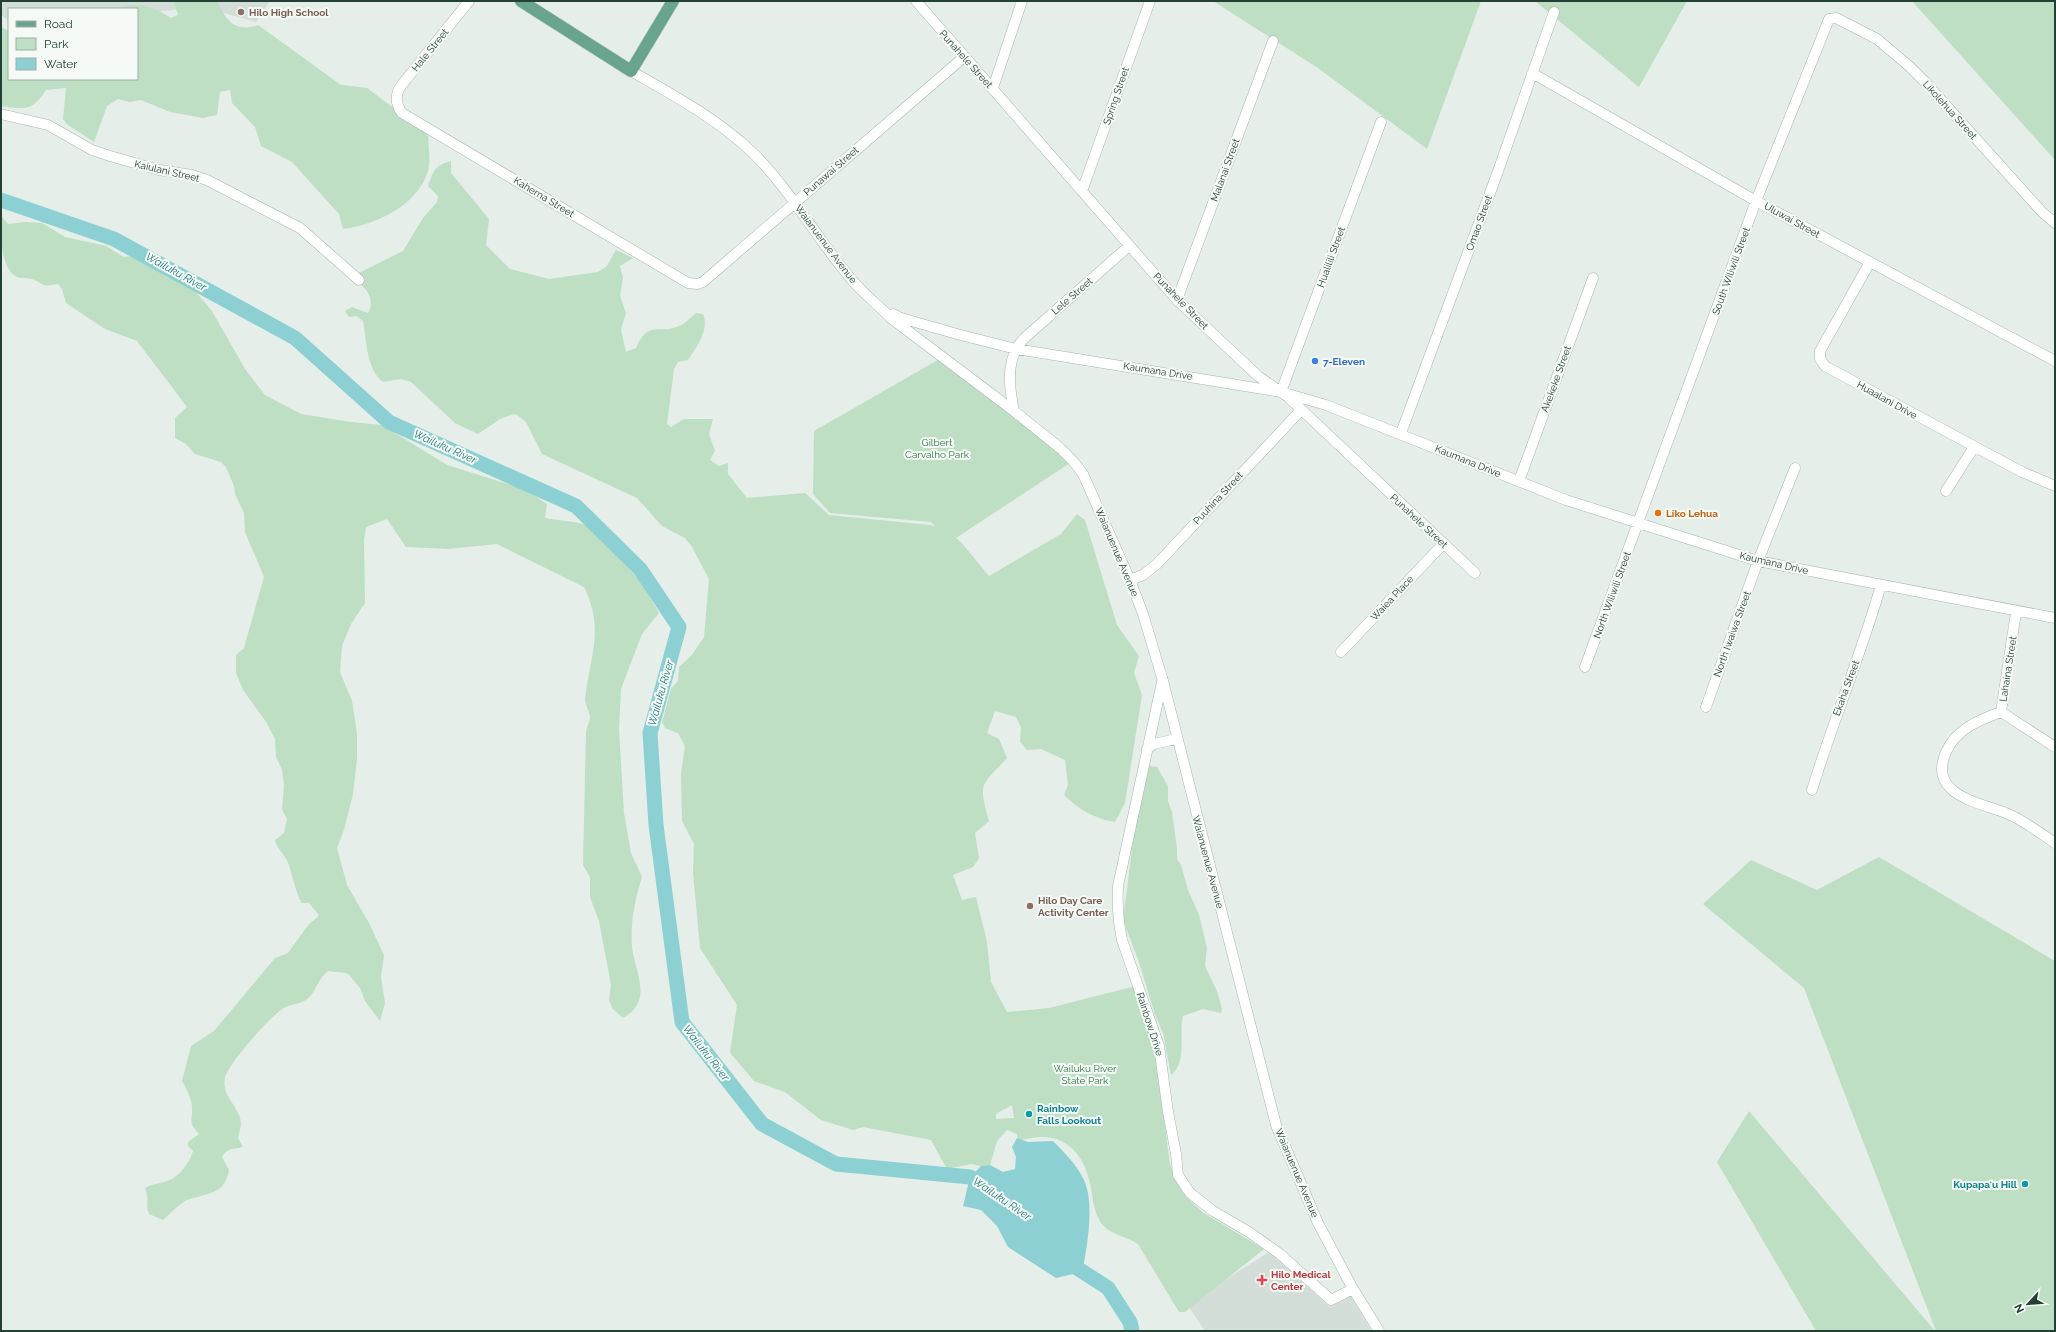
<svg xmlns="http://www.w3.org/2000/svg" width="2056" height="1332" font-family="Raleway,sans-serif">
	<style>
		.built { fill: #d3ded8 }
		.green { fill: #bedfc3; fill-rule: evenodd }
		.water { fill: #8dd0d3 }
		.lines { fill: none; stroke-linecap: round; stroke-linejoin: round }
		.river { stroke: #8dd0d3; stroke-width: 15 }
		.minor-casing { stroke: #a7b6af; stroke-width: 11 }
		.major-casing { stroke: #c1cac6; stroke-width: 13 }
		.minor { stroke: #fff; stroke-width: 10 }
		.major { stroke: #69a48e; stroke-width: 12 }
		.education-dot { fill: #8d6e63; stroke: #f5faf7; stroke-width: 1.5 }
		.shop-dot { fill: #3f7fe0; stroke: #f5faf7; stroke-width: 1.5 }
		.food-dot { fill: #e8710a; stroke: #f5faf7; stroke-width: 1.5 }
		.culture-dot { fill: #0f9aa8; stroke: #f5faf7; stroke-width: 1.5 }
		.health-dot { fill: #e0444e; stroke: #f5faf7; stroke-width: 1.5 }
		.labels { text-anchor: middle; dominant-baseline: central; stroke-width: 4; stroke-linejoin: round; paint-order: stroke }
		.education-label { font-size: 10px; font-weight: bold; fill: #785e54; stroke: #f5faf7; text-anchor: start }
		.street-label { font-size: 10px; fill: #234035; stroke: #f5faf7 }
		.shop-label { font-size: 10px; font-weight: bold; fill: #366cbe; stroke: #f5faf7; text-anchor: start }
		.park-label { font-size: 10px; fill: #2d7742; stroke: #f5faf7 }
		.food-label { font-size: 10px; font-weight: bold; fill: #c56008; stroke: #f5faf7; text-anchor: start }
		.culture-label { font-size: 10px; font-weight: bold; fill: #0d838f; stroke: #f5faf7; text-anchor: start }
		.health-label { font-size: 10px; font-weight: bold; fill: #be3a42; stroke: #f5faf7; text-anchor: start }
		.water-label { font-size: 11px; font-style: italic; fill: #1d787d; stroke: #f5faf7 }
	</style>
	<rect width="100%" height="100%" fill="#e5eee9"/>
	<!-- built -->
	<path class="built" d="M1,1H270L256,22L199,6L137,15V9H9V21L1,15Z
		M1269,1252L1330,1307L1351,1296L1371,1331H1205L1187,1304Z"/>
	<!-- green -->
	<path class="green" d="M173,1L218,2C225,20 236,33 258,25L341,85L367,88L428,134C428,145 431,160 428,171C418,205 376,225 343,229L339,214L292,162L261,146L255,127L232,103L230,90L220,92L217,115L203,118L170,112L141,100L130,102L118,99L107,106L94,142L68,125L63,119L66,88L46,90C32,112 24,109 1,106V27L9,31V79H137V9H117C134,0 156,7 171,18L178,15Z
		M1213,1H1481L1427,149L1318,68Z
		M1535,1H1687L1639,87Z
		M1912,1H2055V160Z
		M451,161V173L489,219L486,245L510,269L549,279L598,272L607,266L616,250L633,258L620,266L623,278L620,296L626,313L621,330L626,352L636,348C649,319 658,335 679,326C685,324 691,317 696,313L703,314C710,330 696,347 688,360L678,362L674,369L667,424L671,427L684,419H713L709,434L715,451L710,460L719,466L728,463V474L747,498L805,493L829,515L930,525L936,527L931,522L830,513L813,494L814,431L943,357L1073,461L956,538L960,541L989,576L1061,534L1077,514L1085,520L1117,625L1139,656L1134,673L1142,695L1125,803L1115,822C1095,819 1078,809 1064,795L1068,785L1065,760L1041,749L1027,750L1020,742L1021,727L1016,717L995,711L987,733L999,739L1007,758C981,786 978,782 989,821L975,833L979,858L973,867L953,875L962,900L976,897L987,942L991,982L1007,1012L1049,1008L1136,986L1155,1048L1170,1165L1182,1192L1202,1212L1264,1249L1185,1312H1179L1138,1244C1126,1236 1110,1235 1101,1223C1094,1212 1093,1200 1091,1188C1086,1160 1071,1136 1040,1137C1032,1137 1026,1140 1018,1140L1017,1134L1007,1130L997,1141L990,1165L981,1166L971,1164L947,1169L931,1140L863,1127L853,1130L821,1120L785,1092L754,1081L732,1055L730,1052L737,1005L700,948L693,873L694,844L682,821L681,774L685,746L678,733L665,728L662,722L671,689L678,681L679,667L692,655L704,637L709,579L692,547L685,538L662,526L637,498L542,454L526,422L517,415L513,414L500,419L478,434L455,423L411,382L401,379L383,382C366,369 367,341 363,321L356,316L349,317L345,311L352,307L368,313C375,300 368,289 357,282V274L403,251L423,218L437,202L438,196L428,186C434,170 434,166 451,161ZM1012,1105L1014,1118L996,1119V1114Z
		M1,216L8,224L25,222L42,223L65,237L106,246L124,257L135,256L169,273L196,292L212,311L245,369L265,395L301,414L351,422L382,425L447,465L524,489L547,504L545,518C560,521 581,521 593,528L640,581L659,613L642,634L621,689L619,729L624,813L631,853L642,877C635,899 630,923 632,947C635,972 654,1001 623,1018L613,1009L609,1001L611,985L599,921L590,897V877L583,865L586,732C587,727 590,721 590,717C589,710 585,705 585,699C590,656 605,629 584,587L497,544L448,549L406,547L387,519L366,527L364,540L365,603L351,624L342,646L340,672L352,701L357,733V759L353,794L344,830L337,848L347,885L369,923L384,955L381,977L385,1003L380,1021L365,1001L360,988L349,975L346,973L328,971C318,978 316,993 306,1000C298,1005 288,1004 281,1010C269,1018 227,1065 225,1078C221,1097 240,1106 241,1123C241,1127 239,1133 238,1138L243,1147C235,1149 226,1148 222,1157L229,1170C225,1195 207,1193 187,1200C179,1204 170,1214 163,1220L149,1214C145,1207 150,1199 145,1188C152,1184 156,1184 164,1182C178,1179 189,1164 193,1151L188,1146V1142L199,1134C187,1120 193,1123 192,1108C192,1098 187,1090 182,1081L191,1046L214,1031L275,958L288,953L309,924L318,917V914L309,903H302C298,899 291,872 289,865C286,855 277,850 275,840L284,833L287,819L282,810L284,785L282,770L276,757L275,739L266,722L243,690L236,673V655L244,648L264,577L245,532L244,513L235,494L234,486L226,467L221,462L195,454L186,444L175,438V418L187,407L137,341L105,329L66,303L62,289L58,284C40,287 47,285 32,279C28,278 22,279 17,277C0,268 1,236 1,216Z
		M1150,766L1157,767L1168,786V801L1172,812L1177,848V859L1181,865L1188,890L1199,915L1207,948L1205,966L1217,991L1222,1009L1221,1013L1203,1009L1183,1016C1178,1034 1188,1062 1171,1075L1163,1033L1155,1015L1139,962L1123,920L1134,834L1146,772Z
		M1879,857L2055,961V1331H1936L1804,988L1703,904L1751,860L1817,890Z
		M1749,1111L1935,1331H1816L1717,1162Z"/>
	<!-- water -->
	<path class="water" d="M1017,1138L1028,1142L1053,1141C1065,1153 1077,1165 1084,1180C1094,1201 1088,1241 1084,1263L1077,1268L1073,1274L1056,1278L1008,1247L997,1226L981,1210L963,1206L970,1177L981,1166L990,1165L1003,1172L1015,1169L1016,1157L1012,1147Z"/>
	<g class="lines">
		<!-- river -->
		<path class="river" d="M1,200L114,239L295,338L389,422L576,506L640,569L679,627L650,733L656,825L682,1022L762,1124L836,1164L970,1177L987,1188
			M1064,1254L1077,1268L1108,1288L1130,1322L1132,1331"/>
		<defs>
			<path id="minor" d="M469,1L400,87C395,96 396,105 402,113L688,283L697,284L703,282L964,57
				M916,1L1177,300L1258,376L1288,397L1475,573
				M631,71C673,95 716,118 752,152C789,188 814,234 847,274C860,291 877,304 892,319L1014,411L1060,448L1073,461L1083,474L1130,580L1143,614L1163,681L1276,1125L1318,1223L1353,1289L1379,1331
				M1532,73L1756,201L2055,361
				M993,88L1022,1
				M1,114L48,125L92,150L110,156L159,170L192,175L207,180L300,228L359,280
				M1082,191L1150,1
				M1870,262L1820,351V359L1825,366L2022,472L2055,486
				M1177,300L1273,41
				M893,314L901,318L957,334L1016,349L1281,392L1326,405L1566,500L1758,561L2055,618
				M1281,392L1381,122
				M1014,411C1010,391 1006,367 1017,348C1019,343 1025,338 1029,334L1129,246
				M1401,433L1497,174L1554,12
				M1519,481L1593,278
				M1946,491L1974,447
				M1130,580L1143,575L1157,564L1301,410
				M2016,612L2001,712C1979,720 1956,729 1946,752C1927,796 1980,802 2008,814C2025,821 2040,833 2055,843
				M1341,652L1443,544
				M1585,667L1756,201L1829,19L1836,18L1877,39L1909,66L1926,83L2042,212L2055,223
				M1162,682L1118,886C1117,905 1118,921 1122,940L1159,1046L1168,1112L1176,1154L1178,1175L1190,1193L1213,1211L1249,1232L1280,1254L1331,1300L1353,1289
				M1706,707L1758,561L1795,468
				M2001,712L2055,747
				M1147,749L1154,744L1176,739
				M1812,790C1833,721 1861,655 1881,585"/>
			<path id="major" d="M521,1L631,71L673,1"/>
		</defs>
		<!-- minor casing -->
		<use href="#minor" class="minor-casing"/>
		<!-- major casing -->
		<use href="#major" class="major-casing"/>
		<!-- minor -->
		<use href="#minor" class="minor"/>
		<!-- major -->
		<use href="#major" class="major"/>
	</g>
	<!-- markers -->
	<g class="education-dot">
		<circle cx="241" cy="12" r="4"/>
		<circle cx="1030" cy="906" r="4"/>
	</g>
	<circle class="shop-dot" cx="1315" cy="361" r="4"/>
	<circle class="food-dot" cx="1658" cy="513" r="4"/>
	<g class="culture-dot">
		<circle cx="1029" cy="1114" r="4"/>
		<circle cx="2025" cy="1184" r="4"/>
	</g>
	<path class="health-dot" d="M1260 1274h4v4h4v4h-4v4h-4v-4h-4v-4h4z"/>
	<g class="labels">
		<!-- education labels -->
		<g class="education-label">
			<text x="249" y="12">Hilo High School</text>
			<text x="1038" y="900">Hilo Day Care<tspan x="1038" dy="12">Activity Center</tspan></text>
		</g>
		<!-- street labels -->
		<g class="street-label">
			<text transform="translate(430 50) rotate(-51)">Hale Street</text>
			<text transform="translate(966 59) rotate(48)">Punahele Street</text>
			<text transform="translate(1116 96) rotate(-71)">Spring Street</text>
			<text transform="translate(1950 110) rotate(48)">Likolehua Street</text>
			<text transform="translate(1225 170) rotate(-70)">Malanai Street</text>
			<text transform="translate(167 171) rotate(13)">Kaiulani Street</text>
			<text transform="translate(831 171) rotate(-41)">Punawai Street</text>
			<text transform="translate(544 197) rotate(31)">Kahema Street</text>
			<text transform="translate(1792 220) rotate(29)">Uluwai Street</text>
			<text transform="translate(1479 223) rotate(-70)">Omao Street</text>
			<text transform="translate(826 244) rotate(53)">Waianuenue Avenue</text>
			<text transform="translate(1331 257) rotate(-70)">Hualilili Street</text>
			<text transform="translate(1731 271) rotate(-70)">South Wiliwili Street</text>
			<text transform="translate(1072 296) rotate(-41)">Lele Street</text>
			<text transform="translate(1181 301) rotate(46)">Punahele Street</text>
			<text transform="translate(1158 371) rotate(9)">Kaumana Drive</text>
			<text transform="translate(1556 379) rotate(-70)">Akekeke Street</text>
			<text transform="translate(1887 400) rotate(29)">Huaalani Drive</text>
			<text transform="translate(1468 461) rotate(22)">Kaumana Drive</text>
			<text transform="translate(1218 498) rotate(-47)">Puuhina Street</text>
			<text transform="translate(1419 521) rotate(43)">Punahele Street</text>
			<text transform="translate(1117 552) rotate(67)">Waianuenue Avenue</text>
			<text transform="translate(1774 563) rotate(13)">Kaumana Drive</text>
			<text transform="translate(1612 595) rotate(-70)">North Wiliwili Street</text>
			<text transform="translate(1392 598) rotate(-47)">Waiea Place</text>
			<text transform="translate(1732 634) rotate(-70)">North Iwaiwa Street</text>
			<text transform="translate(2008 669) rotate(-81)">Lahaina Street</text>
			<text transform="translate(1846 688) rotate(-70)">Ekaha Street</text>
			<text transform="translate(1208 862) rotate(75)">Waianuenue Avenue</text>
			<text transform="translate(1150 1024) rotate(72)">Rainbow Drive</text>
			<text transform="translate(1297 1173) rotate(67)">Waianuenue Avenue</text>
		</g>
		<!-- shop labels -->
		<g class="shop-label">
			<text x="1323" y="361">7-Eleven</text>
		</g>
		<!-- park labels -->
		<g class="park-label">
			<text x="937" y="442">Gilbert<tspan x="937" dy="12">Carvalho Park</tspan></text>
			<text x="1085" y="1068">Wailuku River<tspan x="1085" dy="12">State Park</tspan></text>
		</g>
		<!-- food labels -->
		<g class="food-label">
			<text x="1666" y="513">Liko Lehua</text>
		</g>
		<!-- culture labels -->
		<g class="culture-label">
			<text x="1037" y="1108">Rainbow<tspan x="1037" dy="12">Falls Lookout</tspan></text>
			<text x="2017" y="1184" text-anchor="end">Kupapaʻu Hill</text>
		</g>
		<!-- health labels -->
		<g class="health-label">
			<text x="1271" y="1274">Hilo Medical<tspan x="1271" dy="12">Center</tspan></text>
		</g>
		<!-- water labels -->
		<g class="water-label">
			<text transform="translate(176 272) rotate(29)">Wailuku River</text>
			<text transform="translate(445 447) rotate(24)">Wailuku River</text>
			<text transform="translate(661 693) rotate(-74)">Wailuku River</text>
			<text transform="translate(706 1053) rotate(52)">Wailuku River</text>
			<text transform="translate(1002 1199) rotate(34)">Wailuku River</text>
		</g>
	</g>
	<!-- border -->
	<rect width="2056" height="1332" fill="none" stroke="#234035" stroke-width="4"/>
	<!-- legend -->
	<rect x="8" y="8" width="130" height="72" fill="#f5faf7" stroke="#a1b0a9"/>
	<rect x="16" y="21" width="20" height="6" fill="#69a48e" stroke="#a1b0a9"/>
	<text x="44" y="28" font-size="12" fill="#234035">Road</text>
	<rect x="16" y="38" width="20" height="12" fill="#bedfc3" stroke="#a1b0a9"/>
	<text x="44" y="48" font-size="12" fill="#234035">Park</text>
	<rect x="16" y="58" width="20" height="12" fill="#8dd0d3" stroke="#a1b0a9"/>
	<text x="44" y="68" font-size="12" fill="#234035">Water</text>
	<!-- north arrow -->
	<g transform="translate(2028 1304) rotate(244)" stroke="#f5faf7" stroke-width="3" paint-order="stroke">
	<path d="M0-3L7 15L0 10L-7 15Z" fill="#234035"/>
	<text y="-6" font-size="11" font-weight="bold" text-anchor="middle" fill="#234035">N</text>
	</g>
</svg>
